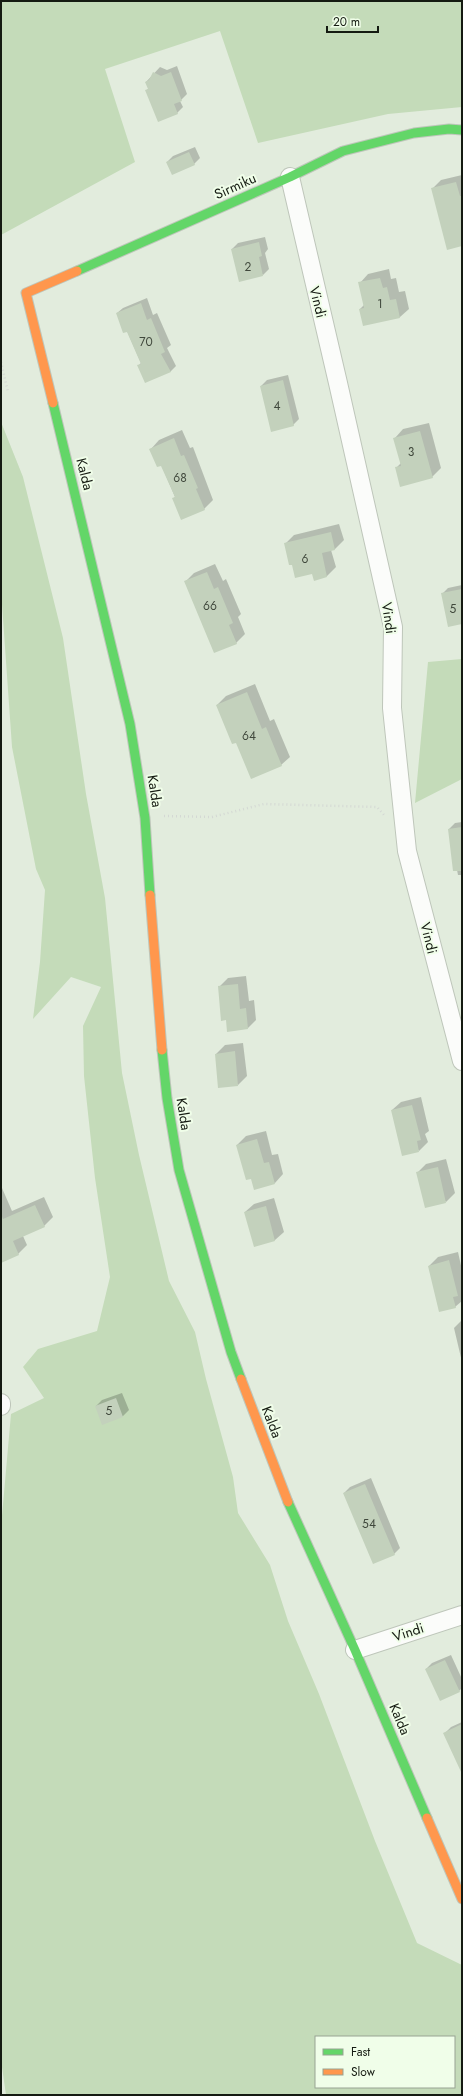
<svg xmlns="http://www.w3.org/2000/svg" width="463" height="2096" font-family="Jost,sans-serif">
	<style>
		.green { fill: #c4dbb9; fill-rule: evenodd }
		.shadow { fill: #0003 }
		.building { fill: #c3d1bc }
		.lines { fill: none; stroke-linecap: round; stroke-linejoin: round }
		.street-casing { stroke: #bec6ba; stroke-width: 20 }
		.fast-casing { stroke: #bec6ba; stroke-width: 11 }
		.slow-casing { stroke: #bec6ba; stroke-width: 11 }
		.path { stroke: #d4d8d4; stroke-width: 2.5; stroke-dasharray: 1 3; stroke-linecap: butt }
		.street { stroke: #fbfcfa; stroke-width: 18 }
		.fast { stroke: #63d668; stroke-width: 9 }
		.slow { stroke: #ff974d; stroke-width: 9 }
		.labels { text-anchor: middle; dominant-baseline: central; stroke-width: 4; stroke-linejoin: round; paint-order: stroke }
		.number-label { font-size: 12px; fill: #40483c }
		.street-label { font-size: 14px; fill: #141a11; stroke: #f0fee9 }
	</style>
	<rect width="100%" height="100%" fill="#e2ecdd"/>
	<!-- green -->
	<path class="green" d="M1,1H462V107L388,114L258,143L220,31L105,69L135,162L1,235Z
		M1,422L23,477L63,638L86,794L105,898L122,1073L139,1155L169,1281L195,1332L206,1379L233,1477L238,1513L270,1565L288,1621L319,1694L375,1841L417,1943L462,1965V2095H6L1,2060V1527L11,1414L44,1398L23,1367L38,1349L97,1331L110,1277L95,1178L84,1076L83,1026L101,987L71,977L33,1019L40,962L45,890L36,869L12,747L1,590ZM316,2037H454V2087H316Z
		M462,659V779L415,803L428,662Z"/>
	<!-- shadow -->
	<path class="shadow" d="M177,66L187,94L180,101L183,107L177,113L147,90L149,88L146,82L160,67L167,70Z
		M195,147L200,158L194,164L167,162L173,156Z
		M462,175V245L432,189L441,180Z
		M265,237L268,249L265,253L269,269L263,275L232,249L238,243Z
		M389,269L391,279L396,278L399,292L405,291L409,309L400,317L364,325L360,309L364,305L360,283L368,274Z
		M147,298L153,315L157,313L171,345L167,348L176,366L170,372L139,365L141,363L127,331L117,313L123,308Z
		M288,375L299,419L293,425L261,386L267,380Z
		M429,423L441,468L432,477L396,468L401,463L395,438L403,429Z
		M182,430L190,448L193,447L213,500L204,509L173,499L175,497L161,464L151,449L159,440Z
		M339,524L344,540L335,549L331,550L336,567L327,576L314,579L313,573L285,544L294,535Z
		M215,564L223,581L226,579L241,614L238,617L245,634L236,643L185,582L194,573Z
		M462,585V623L442,594L448,588Z
		M255,684L270,721L274,719L290,757L281,765L217,705L226,696Z
		M462,822V875H458L449,829L455,823Z
		M246,976L249,1001L254,1000L256,1020L248,1028L226,1019L219,987L228,978Z
		M243,1043L247,1076L238,1085L216,1054L225,1045Z
		M421,1097L429,1131L425,1134L428,1142L419,1151L392,1110L401,1102Z
		M266,1131L272,1155L278,1154L283,1174L275,1183L252,1177L237,1145L246,1136Z
		M446,1159L455,1193L446,1202L417,1173L426,1164Z
		M2,1188L12,1211L44,1197L53,1217L44,1226L23,1236L27,1245L18,1254L1,1262Z
		M274,1198L284,1232L275,1240L255,1246L245,1212L254,1204Z
		M458,1252L462,1270V1301L455,1307L429,1266L438,1257Z
		M462,1320V1362L454,1328Z
		M122,1393L129,1410L123,1416L103,1423L96,1406L102,1400Z
		M371,1478L400,1548L394,1554L344,1493L350,1487Z
		M451,1655L462,1679V1688L459,1691L426,1669L432,1663Z
		M462,1722V1762L445,1733L451,1727Z"/>
	<!-- building -->
	<path class="building" d="M153,72L161,76L171,72L182,101L174,104L178,114L158,122L145,90L148,89L145,82L149,80Z
		M189,152L195,165L172,175L166,162Z
		M456,182L460,196H462V246L447,250L431,188Z
		M259,242L262,256L259,257L263,276L239,282L231,249Z
		M380,278L383,288L387,287L390,300L396,299L400,318L363,326L359,309L364,308L358,282Z
		M141,303L147,320L151,318L165,352L161,354L171,372L145,383L137,365L141,364L127,332L123,333L116,313Z
		M283,380L294,426L271,432L260,386Z
		M420,431L433,478L400,487L395,467L401,466L393,438Z
		M174,438L181,456L184,455L198,488L196,489L205,510L181,520L172,498L175,497L161,466L157,467L149,449Z
		M331,532L335,550L322,553L327,577L314,581L312,574L295,578L292,565H289L284,543Z
		M207,572L214,589L218,587L233,623L229,625L237,644L214,653L184,581Z
		M462,589V624L448,627L441,593Z
		M247,692L262,729L266,727L282,766L251,779L236,743L232,744L216,705Z
		M462,827V871H453L448,829Z
		M238,984L240,1009L246,1008L248,1029L227,1032L226,1020L221,1021L218,986Z
		M235,1051L238,1086L218,1088L215,1054Z
		M412,1105L421,1140L417,1141L419,1152L402,1156L391,1110Z
		M257,1139L264,1163L269,1162L275,1184L254,1190L251,1179L246,1180L236,1145Z
		M438,1167L446,1203L425,1208L416,1172Z
		M35,1205L45,1227L13,1241L19,1255L1,1263V1215L3,1219Z
		M266,1206L275,1241L254,1247L244,1212Z
		M449,1260L458,1296L453,1297L456,1308L439,1312L428,1266Z
		M116,1398L123,1417L102,1425L95,1406Z
		M365,1484L395,1555L373,1564L343,1493Z
		M445,1660L460,1692L440,1701L425,1669Z
		M462,1724V1774L443,1733Z"/>
	<g class="lines">
		<defs>
			<path id="street" d="M290,177L338,383L393,627L392,708L407,851L462,1061
				M1,1403V1406
				M355,1650L462,1615"/>
			<path id="fast" d="M77,271L290,177L343,151L414,133L449,129L462,130
				M53,403L130,724L145,818L150,895
				M162,1050L167,1098L179,1170L231,1352L241,1379
				M288,1502L355,1650L427,1818"/>
			<path id="slow" d="M53,403L26,293L77,271
				M150,895L162,1050
				M241,1379L288,1502
				M427,1818L462,1899"/>
		</defs>
		<!-- street casing -->
		<use href="#street" class="street-casing"/>
		<!-- fast casing -->
		<use href="#fast" class="fast-casing"/>
		<!-- slow casing -->
		<use href="#slow" class="slow-casing"/>
		<!-- path -->
		<path class="path" d="M1,362L8,392
			M164,816L212,817L264,804L377,807L385,816"/>
		<!-- street -->
		<use href="#street" class="street"/>
		<!-- fast -->
		<use href="#fast" class="fast"/>
		<!-- slow -->
		<use href="#slow" class="slow"/>
	</g>
	<g class="labels">
		<!-- number labels -->
		<g class="number-label">
			<text x="248" y="267">2</text>
			<text x="380" y="304">1</text>
			<text x="146" y="342">70</text>
			<text x="277" y="406">4</text>
			<text x="411" y="452">3</text>
			<text x="180" y="478">68</text>
			<text x="305" y="559">6</text>
			<text x="210" y="606">66</text>
			<text x="453" y="609">5</text>
			<text x="249" y="736">64</text>
			<text x="109" y="1411">5</text>
			<text x="369" y="1524">54</text>
		</g>
		<!-- street labels -->
		<g class="street-label">
			<text transform="translate(235 186) rotate(-24)">Sirmiku</text>
			<text transform="translate(318 302) rotate(76)">Vindi</text>
			<text transform="translate(85 474) rotate(76)">Kalda</text>
			<text transform="translate(389 618) rotate(82)">Vindi</text>
			<text transform="translate(155 791) rotate(81)">Kalda</text>
			<text transform="translate(429 938) rotate(76)">Vindi</text>
			<text transform="translate(184 1114) rotate(81)">Kalda</text>
			<text transform="translate(272 1422) rotate(69)">Kalda</text>
			<text transform="translate(408 1632) rotate(-18)">Vindi</text>
			<text transform="translate(400 1719) rotate(67)">Kalda</text>
		</g>
	</g>
	<!-- border -->
	<rect width="463" height="2096" fill="none" stroke="#141a11" stroke-width="4"/>
	<!-- legend -->
	<rect x="315" y="2036" width="140" height="52" fill="#f0fee9" stroke="#98a393"/>
	<rect x="323" y="2049" width="20" height="6" fill="#63d668" stroke="#98a393"/>
	<text x="351" y="2056" font-size="12" fill="#141a11">Fast</text>
	<rect x="323" y="2069" width="20" height="6" fill="#ff974d" stroke="#98a393"/>
	<text x="351" y="2076" font-size="12" fill="#141a11">Slow</text>
	<!-- scale -->
	<path d="M327 26v6h51v-6" fill="none" stroke="#141a11" stroke-width="2"/>
	<text x="333" y="26" font-size="12" fill="#141a11" stroke="#f0fee9" stroke-width="3" paint-order="stroke">20 m</text>
</svg>
